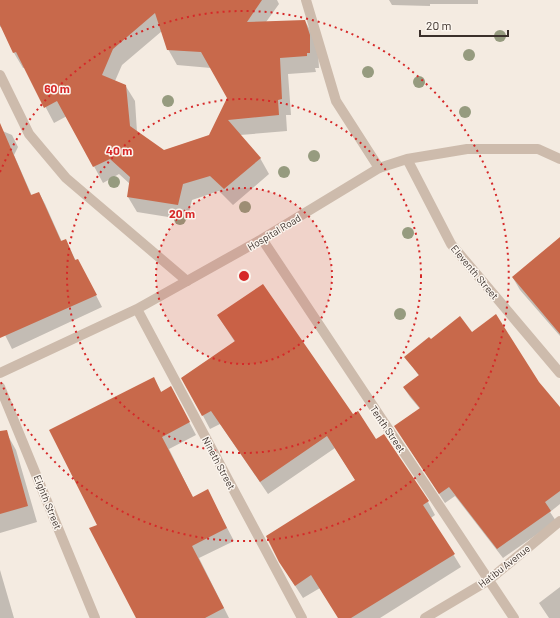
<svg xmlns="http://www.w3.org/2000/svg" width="560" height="618" font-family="Barlow,sans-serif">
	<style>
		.shadow { fill: #0003; fill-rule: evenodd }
		.building { fill: #c8694b; fill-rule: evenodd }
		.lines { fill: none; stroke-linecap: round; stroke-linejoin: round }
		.lane { stroke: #cdbbac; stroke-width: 10 }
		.street { stroke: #cdbbac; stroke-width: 10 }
		.tree { fill: #969b7f }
		.ring { fill: none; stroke: #d62828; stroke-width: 2; stroke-dasharray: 2 4 }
		.labels { text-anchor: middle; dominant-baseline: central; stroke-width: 3; stroke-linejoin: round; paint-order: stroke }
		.street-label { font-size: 10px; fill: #3b302b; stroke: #fbf5ee }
		.centre { fill: #d62828; stroke: #fbf5ee; stroke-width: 2 }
		.ring-label { font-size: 12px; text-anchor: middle; font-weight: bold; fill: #d62828; stroke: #fbf5ee; stroke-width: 3; stroke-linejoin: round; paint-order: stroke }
	</style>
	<rect width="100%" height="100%" fill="#f4ebe1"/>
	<!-- shadow -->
	<path class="shadow" d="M0,0H277L279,4L266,22L305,21L314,37L318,52L319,68H315L316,72L288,74L291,115H286L287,131L240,135L260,158L269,174L233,205L219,191L192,200L187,220L137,212L128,197L130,184L119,174L103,183L67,116L54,123L25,68H23L14,53L2,26L0,27ZM162,31L168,49L177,65L211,68L228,98L210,136L164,151L137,132L135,101L125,85L115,81L122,65Z
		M389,0H478V4H430V6L392,5Z
		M0,130L12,135L18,147L14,155L32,196L39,193L45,204L62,242L66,241L76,261L84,272L102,307L12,349L0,325Z
		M560,238V336L520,290L513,278Z
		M218,316L352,416L376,441L384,435L428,502L435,515L431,518L461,567L380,618H339L320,588L303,598L288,575L356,481L335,448L268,494L220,424L210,429L183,378L235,342Z
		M472,334L538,383L560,408V504L550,512L556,521L503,558L455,496L445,503L401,436L420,409L410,397L404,388L419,376L406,357L431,340Z
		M154,379L162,393L177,399L196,435L169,449L193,498L214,503L234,541L199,558L229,618H137L98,525Z
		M7,434L16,450L37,522L0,533V436Z
		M0,570L14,618H0Z
		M560,587V618H549L539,603Z"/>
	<!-- building -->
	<path class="building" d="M0,0H262L247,22L305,20L310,35V53H307V56L280,58L282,99L278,100L279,115L228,120L261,158L224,189L210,176L183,184L178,205L127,197L130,177L110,159L93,167L57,101L44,108L16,52L13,53L0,25ZM155,13L167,50L201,52L227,98L209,135L164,150L130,126L126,85L102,75L113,49Z
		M0,123L31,195L39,192L61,241L66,239L75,260L78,259L97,295L0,338Z
		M560,237V334L512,277Z
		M263,284L353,414L358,411L376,439L384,434L429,501L423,505L455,554L351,618H338L311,575L295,586L279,562L266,536L355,480L327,436L260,482L211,411L202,416L181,378L235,341L217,315Z
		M496,314L539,382L560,407V491L545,502L551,511L497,549L449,487L439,494L394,426L420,408L403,387L419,375L404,357L429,337L431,339L460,316L472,332Z
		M154,377L161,392L171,386L190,422L162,437L193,497L208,489L227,528L192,546L224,608L205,618H136L89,528L97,525L49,430Z
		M7,430L28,506L0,514V431Z"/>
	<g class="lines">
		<!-- lane -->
		<path class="lane" d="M306,0L336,101L379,168
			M0,75L29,134L66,178L187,281"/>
		<!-- street -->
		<path class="street" d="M407,159L451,244L560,373
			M262,239L514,618
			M137,309L302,618
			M0,373L137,309L262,239L379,168L407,159L467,149H538L560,159
			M0,387L95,618
			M425,618L489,580L560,521"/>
	</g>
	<!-- trees -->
	<g class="tree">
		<circle cx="500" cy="36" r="6"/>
		<circle cx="469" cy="55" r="6"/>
		<circle cx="368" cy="72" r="6"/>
		<circle cx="419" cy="82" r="6"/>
		<circle cx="168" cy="101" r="6"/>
		<circle cx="465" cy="112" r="6"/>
		<circle cx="314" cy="156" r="6"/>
		<circle cx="284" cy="172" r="6"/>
		<circle cx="114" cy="182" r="6"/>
		<circle cx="245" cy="207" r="6"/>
		<circle cx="180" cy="219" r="6"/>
		<circle cx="408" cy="233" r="6"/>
		<circle cx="400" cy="314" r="6"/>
	</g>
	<!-- distance rings -->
	<circle cx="244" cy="276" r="88" fill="#d62828" fill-opacity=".12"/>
	<g class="ring">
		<circle cx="244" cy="276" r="88"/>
		<circle cx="244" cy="276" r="177"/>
		<path d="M0 172A265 265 0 1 1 0 380"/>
	</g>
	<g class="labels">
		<!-- street labels -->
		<g class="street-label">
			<text transform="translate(274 232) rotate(-31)">Hospital Road</text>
			<text transform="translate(475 272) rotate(50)">Eleventh Street</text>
			<text transform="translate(388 429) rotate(56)">Tenth Street</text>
			<text transform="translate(219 463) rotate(62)">Nineth Street</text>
			<text transform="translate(48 502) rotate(68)">Eighth Street</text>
			<text transform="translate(504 566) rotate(-38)">Hatibu Avenue</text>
		</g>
	</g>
	<circle cx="244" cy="276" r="6" class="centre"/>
	<g class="ring-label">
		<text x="57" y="93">60 m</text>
		<text x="119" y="155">40 m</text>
		<text x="182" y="218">20 m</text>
	</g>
	<!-- scale -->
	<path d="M420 30v6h88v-6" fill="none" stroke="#3b302b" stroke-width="2"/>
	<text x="426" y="30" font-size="12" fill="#3b302b" stroke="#fbf5ee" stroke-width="3" paint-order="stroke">20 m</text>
</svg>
